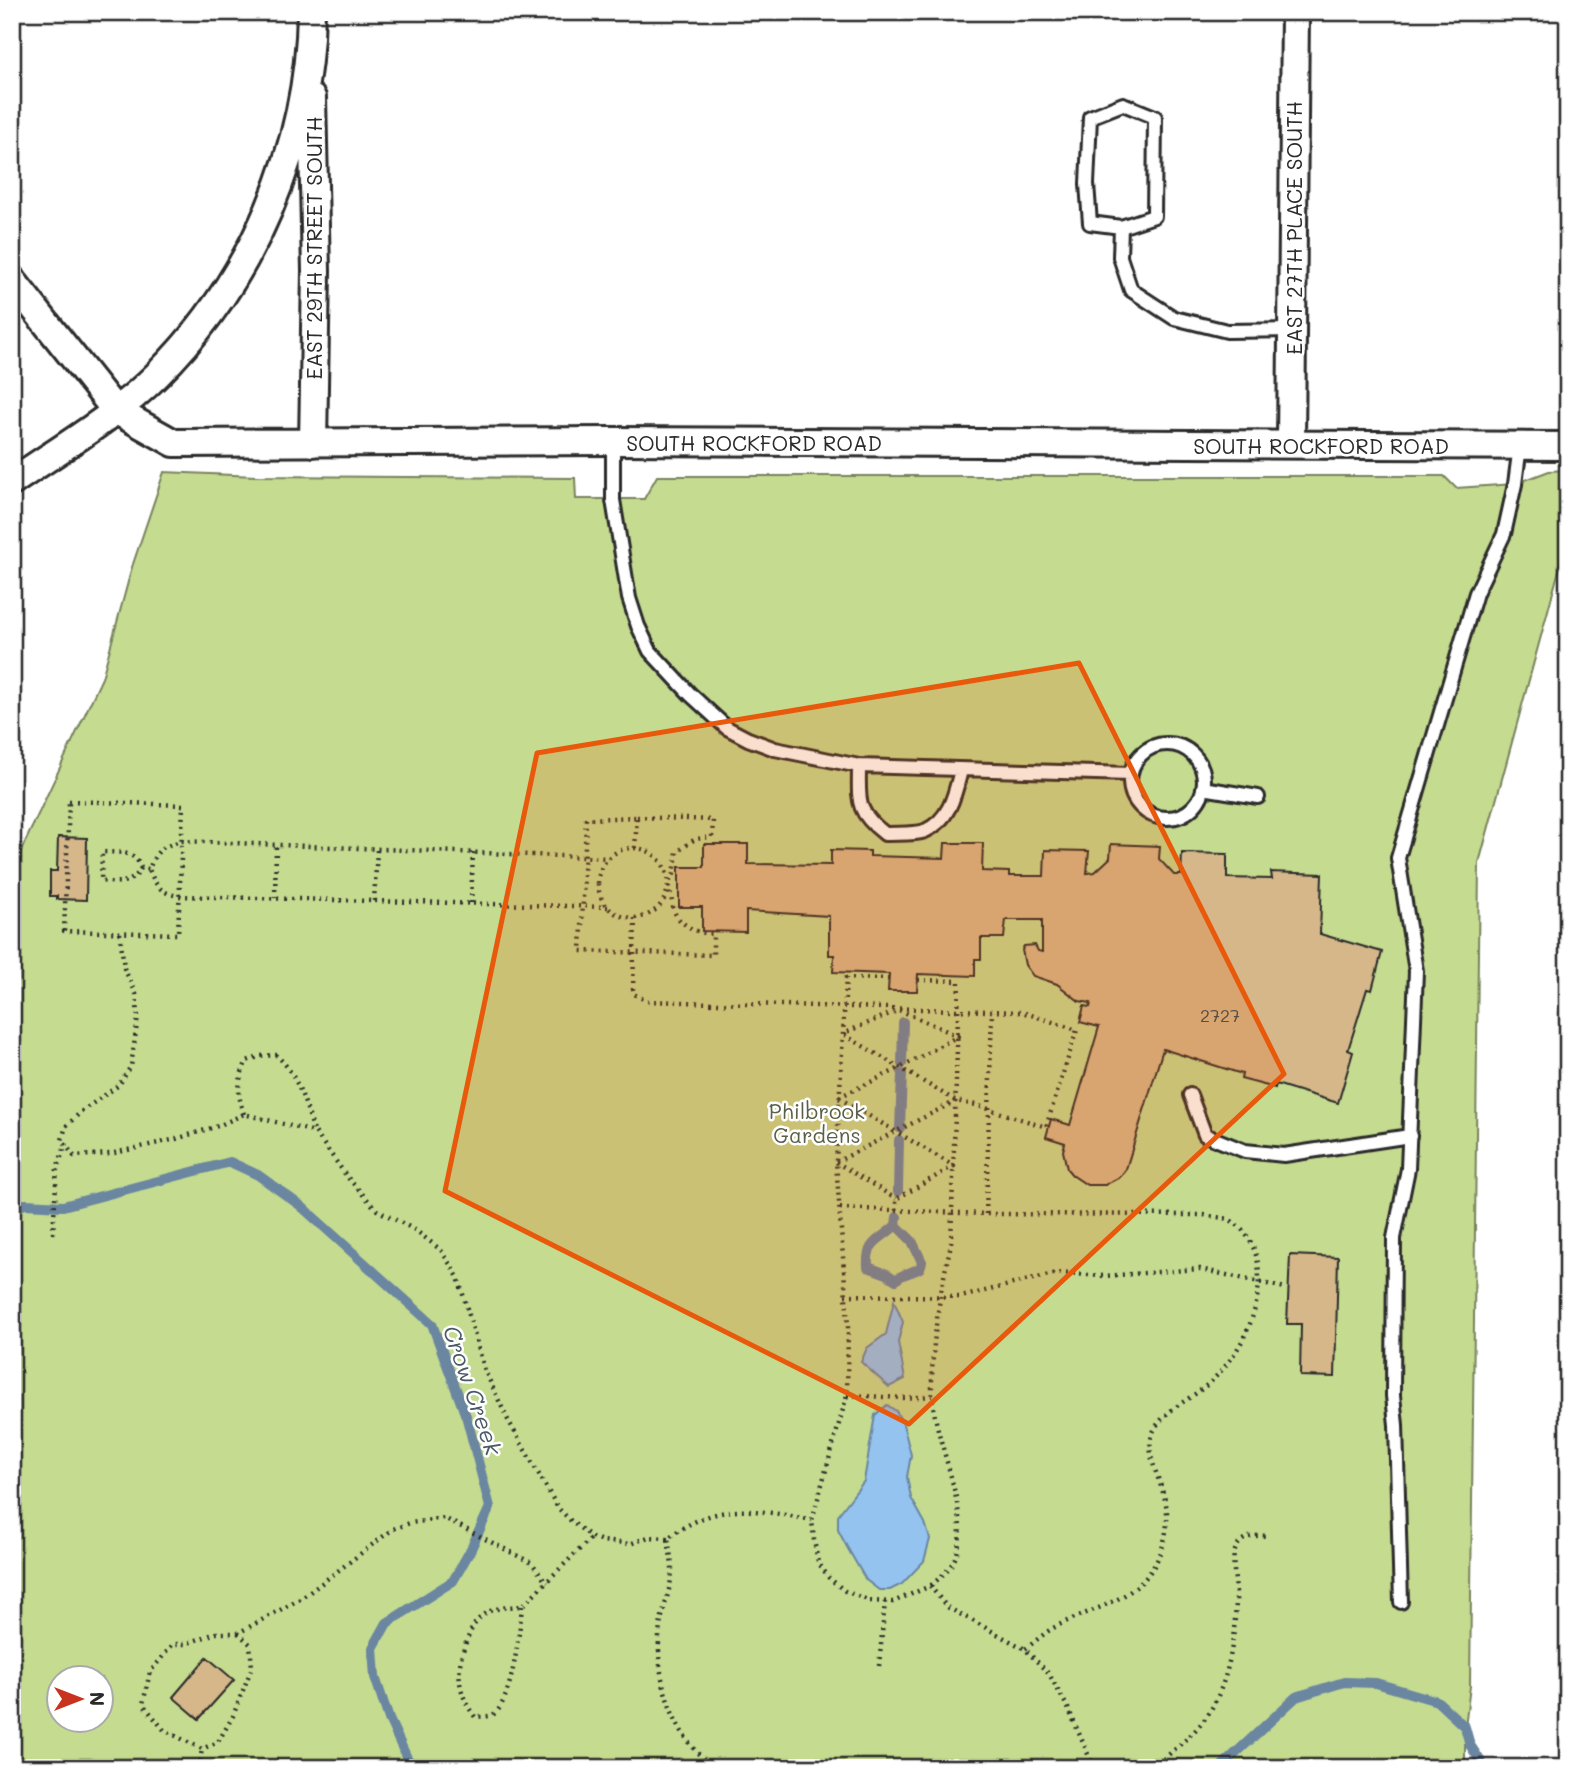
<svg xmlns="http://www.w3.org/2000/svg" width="1580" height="1780" font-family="Mali,sans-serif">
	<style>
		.green { fill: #c5db90; stroke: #78835e; stroke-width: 2; fill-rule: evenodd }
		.water { fill: #94c3ef; stroke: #6a86a1; stroke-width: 2 }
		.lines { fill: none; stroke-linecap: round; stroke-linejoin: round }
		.stream { stroke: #6a86a1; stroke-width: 10 }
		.building { fill: #d5b789; stroke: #2b2b2b; stroke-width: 2 }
		.service-casing { stroke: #2b2b2b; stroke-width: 18 }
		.minor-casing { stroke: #2b2b2b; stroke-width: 32 }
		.path { stroke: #2b2b2b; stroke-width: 4.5; stroke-dasharray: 2 5; stroke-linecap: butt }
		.service { stroke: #fff; stroke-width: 12 }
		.minor { stroke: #fff; stroke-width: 26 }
		.marked { fill: #e8590c; fill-opacity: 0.2; stroke: #e8590c; stroke-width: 5; stroke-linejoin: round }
		.labels { text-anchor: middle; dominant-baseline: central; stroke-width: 5; stroke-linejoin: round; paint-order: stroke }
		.number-label { font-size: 18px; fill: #564e42 }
		.street-label { font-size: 21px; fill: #2b2b2b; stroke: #fff }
		.park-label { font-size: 21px; fill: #596049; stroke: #fff }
		.water-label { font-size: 23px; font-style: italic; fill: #4a5966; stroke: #fff }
	</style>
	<rect width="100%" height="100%" fill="#fff"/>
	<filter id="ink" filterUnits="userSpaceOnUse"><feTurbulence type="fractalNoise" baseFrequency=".0143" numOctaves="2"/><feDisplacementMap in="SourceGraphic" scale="14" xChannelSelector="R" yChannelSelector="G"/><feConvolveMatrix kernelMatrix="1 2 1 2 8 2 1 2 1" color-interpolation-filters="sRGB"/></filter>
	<g filter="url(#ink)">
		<!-- green -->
		<path class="green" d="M1568,470V537L1479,863L1470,1686L1465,1727V1768H12V870L102,678L132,567L164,472L256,476L575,478L576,499H644L657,476H1444L1456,488L1515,484L1549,471ZM60,1678H102V1720H60Z"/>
		<!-- water -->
		<path class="water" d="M894,1301L903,1322L898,1342L905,1379L889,1387L861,1362L867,1348L886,1334Z
			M887,1405L896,1411L903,1424L911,1455L907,1477L911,1498L925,1523L930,1539L924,1561L902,1584L890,1590H879L866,1580L847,1547L838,1530V1515L864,1481L875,1415Z"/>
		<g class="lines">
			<!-- stream -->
			<path class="stream" d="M902,1064L903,1022
				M900,1128L902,1074
				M898,1192L899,1140
				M12,1209L25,1204L63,1206L230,1162L258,1175L301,1206L432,1324L467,1419L490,1507L470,1551L453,1581L387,1623L373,1648L375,1677L389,1719L407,1758L415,1768
				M896,1225L912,1241L922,1262L920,1268C912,1273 902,1273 896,1280L887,1274L868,1267C866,1240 880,1241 896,1225L897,1217
				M1220,1768L1296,1697L1344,1682L1376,1683L1437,1701L1465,1727L1470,1745L1485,1768"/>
		</g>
		<!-- building -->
		<path class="building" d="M58,837L87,838L86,900L57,899V896H50V871H57Z
			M945,843H983L982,871L1009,872V876H1044L1045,850L1089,851L1087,873L1095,872L1110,858L1111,844L1160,846L1159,859L1174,875H1181L1182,853L1227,854V878L1272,879L1271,872L1322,874L1320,934L1382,952L1372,990L1367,989L1348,1050L1353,1052L1338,1103L1276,1084L1275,1088L1241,1079L1242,1074L1163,1049L1126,1169L1120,1177L1105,1185H1087L1072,1175L1067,1169L1063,1151L1065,1143L1046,1137L1051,1119L1070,1125L1099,1027L1080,1022L1084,1006L1090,1007L1091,1003L1079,1001L1057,984L1033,976L1025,965L1022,950L1024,946L1035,945L1038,951L1042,952V920H1006L1004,938H981V959H975V976L918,974L917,991H888L889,974L833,972L834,955H829V916L746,911V932L702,931V907H679V867H704V844H748V864L831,865V850L870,851V856L944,858Z
			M1290,1255L1338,1257L1335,1377L1300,1376L1301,1324H1287Z
			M207,1657L234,1680L199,1719L173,1697Z"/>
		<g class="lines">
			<defs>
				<path id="service" d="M1121,227L1154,216L1155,117L1123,104L1090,117L1087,184L1090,223L1121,227L1120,257L1131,290L1174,318L1227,331L1292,330
					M613,441V500L629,598L638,626L650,651L690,694L727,728L748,739L775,749L859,766L1131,774
					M1130 781a37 37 0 1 1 74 0a37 37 0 1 1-74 0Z
					M859,766C859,801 855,811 885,834C897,833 914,835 925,831C950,820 955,794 961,770
					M1203,788L1258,797
					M1190,1095L1205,1135L1245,1151L1284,1155L1410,1136
					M1401,1602L1396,1425L1393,1396L1394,1238L1408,1169L1416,971L1398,858L1476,593L1504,534L1515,484L1520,446"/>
				<path id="minor" d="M312,98L316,271L313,443
					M12,280L115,410L174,443L613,441L1568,446
					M1291,444L1295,12
					M12,482C61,448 115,417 157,375C253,280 309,147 311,12"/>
			</defs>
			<!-- service casing -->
			<use href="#service" class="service-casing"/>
			<!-- minor casing -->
			<use href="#minor" class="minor-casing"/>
			<!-- path -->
			<path class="path" d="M69,801L183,805L178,934L64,931Z
				M637,817L713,820L712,837L695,839L677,852L674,874L668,884C671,892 671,898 673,907C676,924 698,934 713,934V955L581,951L586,819Z
				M635,848L637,817
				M598 883a35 35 0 1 1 70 0a35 35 0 1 1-70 0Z
				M141,868C133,885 117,883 101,881L102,852C119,853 135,850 141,868L149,869
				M275,898L276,846
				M374,901L377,850
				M471,903L473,852
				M608,907L179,896C161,893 156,887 149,869C157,849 161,847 181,841L609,858
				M635,918L633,989L634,994L647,1001L1022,1012L1077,1030L1046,1127L976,1105L956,1101L843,1034
				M120,933L124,968L136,994L138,1017L131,1066L119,1085L82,1111L66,1126L62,1140L74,1156L110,1154L176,1139L218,1126L244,1114L315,1132L348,1178L377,1210L415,1230L441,1250L458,1277L485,1371L508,1420L558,1508L572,1522L592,1537L602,1541L630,1544L648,1537L668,1538
				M889,979L846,978L836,1162L848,1325L847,1395L812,1520L814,1540L818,1562L829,1578L845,1591L870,1601L893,1602L930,1586L947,1607L1025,1649L1049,1674L1068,1708L1094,1768
				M918,980L959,981L951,1244C940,1292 931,1344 932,1394C934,1440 970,1507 957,1553C953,1567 941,1577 930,1586
				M839,1097L900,1068L958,1036L899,1010L844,1033
				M839,1098L954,1166L896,1199V1211
				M244,1114C237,1094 237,1080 247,1061L261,1056L276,1055C298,1074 305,1104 314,1131
				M836,1162L956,1101
				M836,1162L896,1199
				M840,1208L986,1214L1204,1215C1212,1217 1224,1217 1230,1220C1246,1229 1255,1247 1258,1263C1264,1310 1239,1360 1202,1389C1185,1402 1160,1413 1152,1435C1146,1455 1159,1477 1164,1496C1172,1522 1164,1555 1147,1576C1125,1603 1085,1611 1055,1627C1044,1633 1035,1642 1025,1649
				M986,1214L992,1011
				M53,1234L57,1168L66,1144
				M845,1295L961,1297L1057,1273L1103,1276L1200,1269L1285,1288
				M847,1395L903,1398L932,1396
				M522,1606C520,1628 512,1706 492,1715C488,1717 480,1716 475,1717C457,1692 455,1669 467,1640C470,1632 474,1623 481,1617C491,1607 509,1607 522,1606L592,1537
				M238,1633L250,1644L252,1667L233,1716L218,1742L202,1749L164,1730L143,1704L150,1672L173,1644H185L216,1633H238L302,1598L393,1529L410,1523L444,1518L532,1563L547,1583
				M879,1666L885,1602
				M199,1768L202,1749
				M715,1768C676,1741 657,1686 659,1639C659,1616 671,1593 672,1570C672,1560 669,1548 668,1538C717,1501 755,1509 812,1520
				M1153,1768C1170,1753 1190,1738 1204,1720C1229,1686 1234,1642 1236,1602C1237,1589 1232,1565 1234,1554C1238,1536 1253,1535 1268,1536"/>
			<!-- service -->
			<use href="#service" class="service"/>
			<!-- minor -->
			<use href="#minor" class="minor"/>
		</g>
	</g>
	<!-- marked area -->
	<path class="marked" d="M1079,663L1284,1074L909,1424L445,1191L537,753Z"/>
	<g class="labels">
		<!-- number labels -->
		<g class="number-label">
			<text x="1220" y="1015">2727</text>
		</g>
		<!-- street labels -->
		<g class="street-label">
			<text transform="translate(1293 228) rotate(-90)">EAST 27TH PLACE SOUTH</text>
			<text transform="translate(313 248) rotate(-90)">EAST 29TH STREET SOUTH</text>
			<text x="754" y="442">SOUTH ROCKFORD ROAD</text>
			<text x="1321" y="445">SOUTH ROCKFORD ROAD</text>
		</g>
		<!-- park labels -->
		<g class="park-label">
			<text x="817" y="1110">Philbrook<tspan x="817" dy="24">Gardens</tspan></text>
		</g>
		<!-- water labels -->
		<g class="water-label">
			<text transform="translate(473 1390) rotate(71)">Crow Creek</text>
		</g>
	</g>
	<!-- margin -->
	<rect width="1580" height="1780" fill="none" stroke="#fff" stroke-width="42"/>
	<rect x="21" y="21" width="1538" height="1738" fill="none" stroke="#2b2b2b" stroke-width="2.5" filter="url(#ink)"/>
	<!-- north arrow -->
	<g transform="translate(80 1699) rotate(90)"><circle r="33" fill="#ffffff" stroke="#aaaaaa" stroke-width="2"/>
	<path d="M0-5L12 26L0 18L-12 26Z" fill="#c8321e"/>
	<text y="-10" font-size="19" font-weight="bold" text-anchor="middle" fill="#2b2b2b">N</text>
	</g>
</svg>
